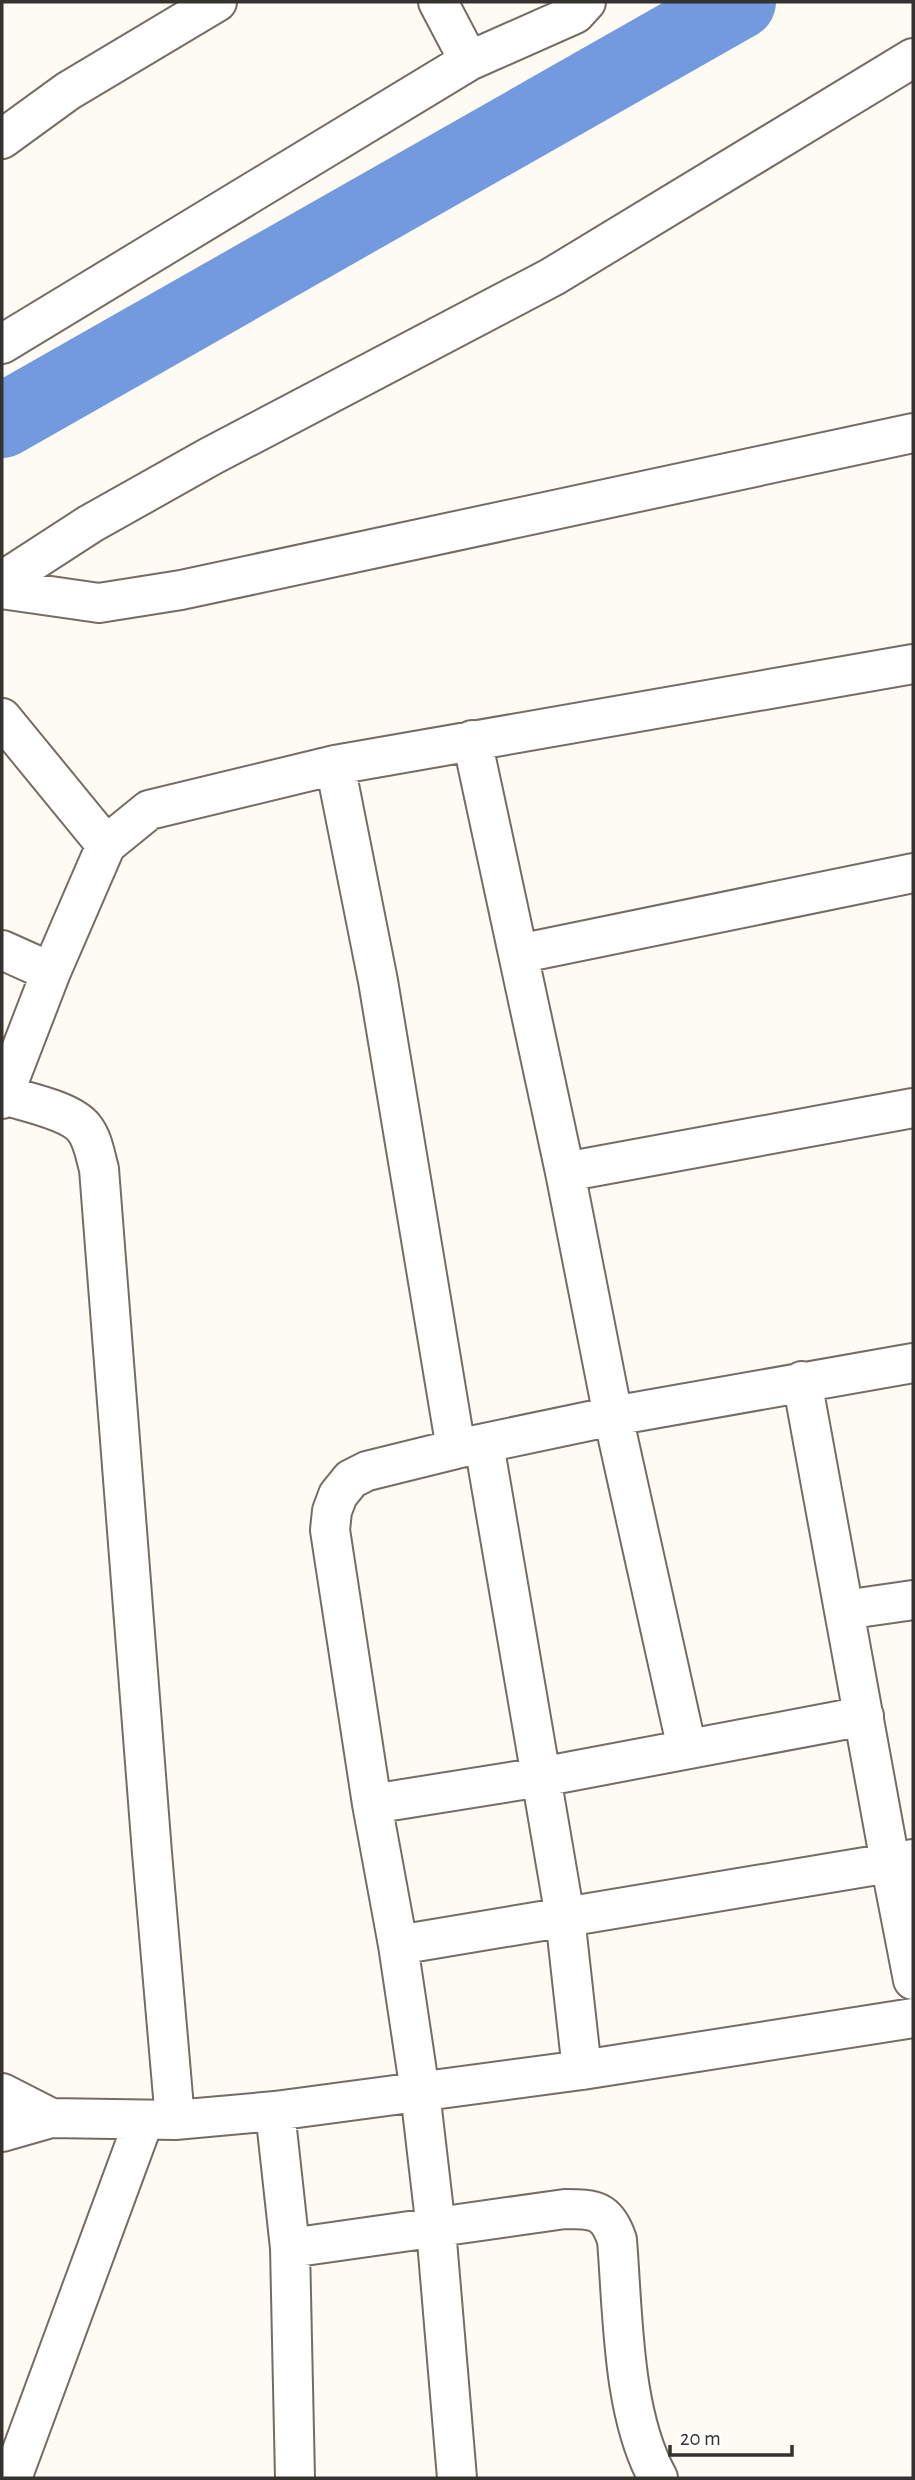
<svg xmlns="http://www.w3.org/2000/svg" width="915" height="2480" font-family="'Alegreya Sans',sans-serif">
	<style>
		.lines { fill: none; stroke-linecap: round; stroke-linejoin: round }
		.river { stroke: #739adf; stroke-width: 74 }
		.minor-casing { stroke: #736d65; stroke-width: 42 }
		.minor { stroke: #fff; stroke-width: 38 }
	</style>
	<rect width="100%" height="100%" fill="#fefaf4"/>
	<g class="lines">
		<!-- river -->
		<path class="river" d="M2,421L739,2"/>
		<defs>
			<path id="minor" d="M438,2L469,61
				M2,139L68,91L217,2
				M2,344L469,61L575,14L586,2
				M2,581L90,524L211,456L552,277L913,58
				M2,589L99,603L181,590L913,433
				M2,718L106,845
				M472,740L565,1172L613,1416L687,1749
				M335,765L378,981L456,1449
				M2,950L51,972
				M518,954L913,873
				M4,1095C25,1102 70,1110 84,1128C93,1139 95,1155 99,1169L152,1853L175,2120
				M2,1099L51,972L106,845L149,810L335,765L913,664
				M565,1172L913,1108
				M802,1381L890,1862L913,1980
				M484,1444L565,1917L582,2070
				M844,1610L913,1600
				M372,1804L541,1777L864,1716
				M398,1945L913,1859
				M2,2093L51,2118L175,2120L275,2111L582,2070L913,2018
				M275,2111L290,2248L295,2478
				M2,2132L51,2118
				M290,2248L565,2209C595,2209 607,2210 617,2240C623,2314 622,2413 658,2478
				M12,2478L144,2120
				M457,2478L436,2229L420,2092L398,1945L372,1804L330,1530L332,1511L338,1495L351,1479L367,1471L456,1449L613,1416L913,1363"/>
		</defs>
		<!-- minor casing -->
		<use href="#minor" class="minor-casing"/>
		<!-- minor -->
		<use href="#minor" class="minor"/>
	</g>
	<!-- border -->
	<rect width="915" height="2480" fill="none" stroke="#35332f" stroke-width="7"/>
	<!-- scale -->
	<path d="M670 2445v10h122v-10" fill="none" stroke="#35332f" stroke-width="3.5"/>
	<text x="680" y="2445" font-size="21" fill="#35332f" stroke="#ffffff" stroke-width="5" paint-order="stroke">20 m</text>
</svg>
